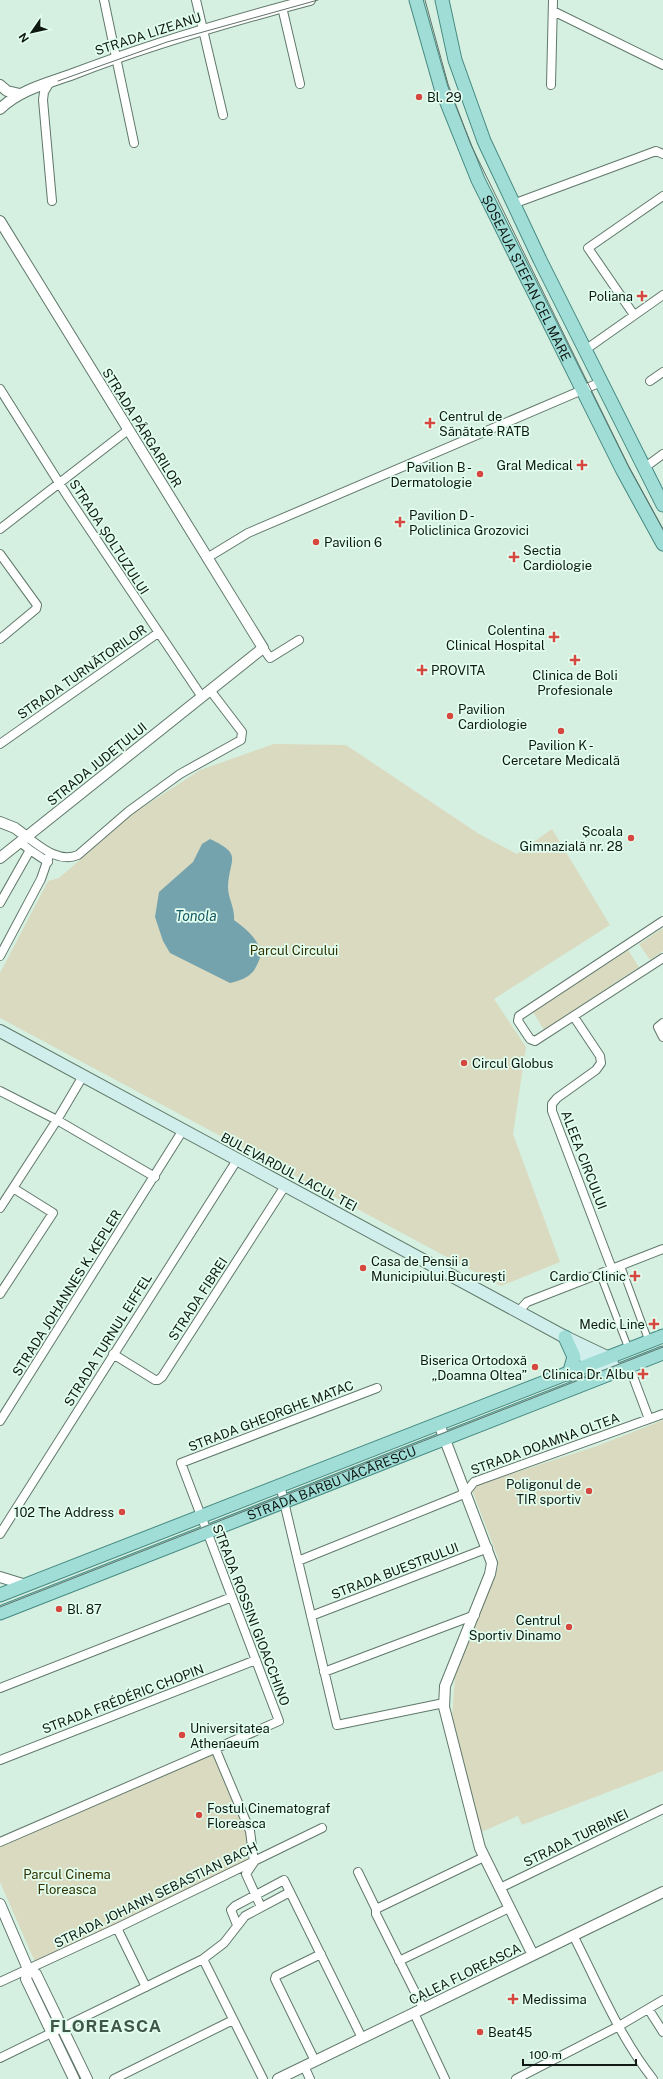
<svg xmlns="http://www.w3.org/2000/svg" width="663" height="2079" font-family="'Public Sans',sans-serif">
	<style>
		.green { fill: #dadac0 }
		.water { fill: #74a3ae }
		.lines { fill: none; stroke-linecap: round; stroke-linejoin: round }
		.pedestrian-casing { stroke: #60786a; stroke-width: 8 }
		.minor-casing { stroke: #60786a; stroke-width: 10 }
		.tertiary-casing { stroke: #60786a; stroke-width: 12 }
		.secondary-casing { stroke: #60786a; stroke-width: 14 }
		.primary-casing { stroke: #458981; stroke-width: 15 }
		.pedestrian { stroke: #fff; stroke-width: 6 }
		.minor { stroke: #fff; stroke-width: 8 }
		.tertiary { stroke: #fff; stroke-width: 10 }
		.secondary { stroke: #d0eeeb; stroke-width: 12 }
		.primary { stroke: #a1ddd7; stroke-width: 13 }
		.tram { stroke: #627269; stroke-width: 1 }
		.poi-dot { fill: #d6473f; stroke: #e2feee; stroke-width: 1.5 }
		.labels { text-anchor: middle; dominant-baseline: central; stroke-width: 3.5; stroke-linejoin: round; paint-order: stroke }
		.street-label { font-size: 13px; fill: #0f1813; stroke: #e2feee }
		.poi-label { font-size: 13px; fill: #0f1813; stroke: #e2feee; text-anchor: start }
		.park-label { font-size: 13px; fill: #333100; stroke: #e2feee }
		.water-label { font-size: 14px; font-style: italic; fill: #175865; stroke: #e2feee }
		.district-label { font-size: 17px; font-weight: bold; letter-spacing: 1px; fill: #3f5649; stroke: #e2feee }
	</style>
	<rect width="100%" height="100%" fill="#d5f0e1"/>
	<!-- green -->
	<path class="green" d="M274,744L346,745L479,834L517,854L552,829L610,925L494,999L526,1047L513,1134L560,1262L501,1286L0,1018V973L48,881L59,878L134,813L200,770Z
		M663,928V951L650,960L639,944Z
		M628,950L639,967L544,1030L533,1012Z
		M663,1420V1771L522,1825L518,1816L479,1833L452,1717L455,1677L498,1567V1558L472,1490L476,1485L597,1446Z
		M213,1754L246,1830L250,1859L35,1962L0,1882V1845Z"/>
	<!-- water -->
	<path class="water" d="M210,839C244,855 229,858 228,887C228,899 235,907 234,920C248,930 255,937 262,952C255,973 251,978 230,983L170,953L163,941L155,917L159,892L193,862L202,844Z"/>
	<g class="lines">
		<defs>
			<path id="pedestrian" d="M621,1266L649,1342
				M600,1274L629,1350"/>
			<path id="minor" d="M104,0L134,143
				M196,0L223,115
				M282,7L300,84
				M553,11L663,65
				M50,82L44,92L43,100L52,201
				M551,85L553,0
				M513,204L656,151L663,154
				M634,315L588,248L663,196
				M585,350L663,295
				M650,381L663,372
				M0,389L68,497L202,697
				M644,468L663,454
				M0,529L128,430
				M0,554L37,605L36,609L0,639
				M207,558L248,533L601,382
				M263,648L270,658L299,640
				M0,744L158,633
				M27,837C42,848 59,863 78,855L129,811L180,774L241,740L242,732L210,690
				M30,850L48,862
				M0,903L30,850L20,842
				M663,921L519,1016L518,1021L530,1039L535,1041L663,958
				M0,956L41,879L50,853
				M574,1017L600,1056L601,1063L596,1070L557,1098L552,1104V1111L612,1269
				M663,1023L658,1027L663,1037
				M0,1091L57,1120L155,1177
				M0,1208L57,1120L83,1076
				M0,1294L53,1213L13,1188
				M518,1312L527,1302L663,1249
				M113,1354L155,1380H158L162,1377L285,1186
				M629,1366L649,1419
				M0,1421L183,1130
				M280,1485L337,1725L444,1703
				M0,1534L237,1160
				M298,1561L459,1496L466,1492L474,1482L663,1414
				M311,1616L488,1548
				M324,1672L475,1615
				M0,1688L232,1597
				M215,1748L250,1831L254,1862L246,1874L261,1907
				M0,1760L256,1660
				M0,1842L279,1721L181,1463L377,1388
				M358,1872L376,1909V1914L423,2008
				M500,1888L663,1809
				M376,1909L484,1857
				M237,1925L231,1910L235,1906L284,1880L290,1892
				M117,1928L146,1987
				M573,1935C598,1984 619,2036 653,2079
				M203,1959L263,2079
				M399,1961L509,1908
				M0,1982L117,1928L322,1828
				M649,2010L663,2032
				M414,2013L445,2079
				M0,2058L203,1959L224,1943L245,1916L290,1892L362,2038
				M315,2061L275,1979L276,1976L321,1954
				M304,2066L310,2079
				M114,2079L233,2020
				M516,2079L619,2026L663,2000"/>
			<path id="tertiary" d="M0,85L7,91L20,94
				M0,109C19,90 48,83 73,74C151,44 230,21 310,0
				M0,221L263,648L0,858
				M0,822L15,828L27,837
				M439,1424L492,1563L490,1574L445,1686L444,1707L480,1848L533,1955
				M0,1577L26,1585
				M0,1904L28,1969L26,1979L74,2079
				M28,1969L36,1974L87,2079
				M278,2079L663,1892"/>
			<path id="secondary" d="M0,1031L565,1337L609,1358L616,1371C592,1368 584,1356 567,1340"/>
			<g id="primary">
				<path id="s1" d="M416,0L441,88L478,180L623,471L663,544"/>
				<path d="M442,0L455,60L484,141L540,260L663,505"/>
				<path d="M565,1337L574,1357L569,1374"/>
				<path d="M0,1595L663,1336"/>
				<path id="s2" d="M0,1613L663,1353"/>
			</g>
		</defs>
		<!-- pedestrian casing -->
		<use href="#pedestrian" class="pedestrian-casing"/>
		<!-- minor casing -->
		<use href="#minor" class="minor-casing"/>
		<!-- tertiary casing -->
		<use href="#tertiary" class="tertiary-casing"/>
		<!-- secondary casing -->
		<use href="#secondary" class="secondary-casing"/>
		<!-- primary casing -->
		<use href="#primary" class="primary-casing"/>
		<!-- pedestrian -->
		<use href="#pedestrian" class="pedestrian"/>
		<!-- minor -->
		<use href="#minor" class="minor"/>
		<!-- tertiary -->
		<use href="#tertiary" class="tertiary"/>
		<!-- secondary -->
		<use href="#secondary" class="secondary"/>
		<!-- primary -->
		<use href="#primary" class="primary"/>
		<!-- tram -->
		<path class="tram" d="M425,0L448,84L471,145L628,465L663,529
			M58,81L167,42L318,0
			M0,1607L663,1347"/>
	</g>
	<!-- markers -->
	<g class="poi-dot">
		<circle cx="419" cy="97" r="4"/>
		<path d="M640 290h4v4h4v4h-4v4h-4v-4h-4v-4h4z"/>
		<path d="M428 417h4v4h4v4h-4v4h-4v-4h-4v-4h4z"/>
		<path d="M580 459h4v4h4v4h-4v4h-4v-4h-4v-4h4z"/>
		<circle cx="480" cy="474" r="4"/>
		<path d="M398 516h4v4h4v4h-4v4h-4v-4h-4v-4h4z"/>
		<circle cx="316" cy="542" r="4"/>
		<path d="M512 551h4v4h4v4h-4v4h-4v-4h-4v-4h4z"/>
		<path d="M552 631h4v4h4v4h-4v4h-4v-4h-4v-4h4z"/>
		<path d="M573 654h4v4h4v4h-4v4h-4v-4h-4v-4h4z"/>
		<path d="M420 664h4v4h4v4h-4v4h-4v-4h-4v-4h4z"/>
		<circle cx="450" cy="716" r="4"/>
		<circle cx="561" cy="731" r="4"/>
		<circle cx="631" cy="838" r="4"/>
		<circle cx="464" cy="1063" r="4"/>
		<circle cx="363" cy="1268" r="4"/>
		<path d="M633 1270h4v4h4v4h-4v4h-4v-4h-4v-4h4z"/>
		<path d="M652 1318h4v4h4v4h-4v4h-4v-4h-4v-4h4z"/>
		<circle cx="535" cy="1367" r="4"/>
		<path d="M641 1368h4v4h4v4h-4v4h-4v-4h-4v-4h4z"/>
		<circle cx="589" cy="1491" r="4"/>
		<circle cx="122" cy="1512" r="4"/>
		<circle cx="59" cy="1609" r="4"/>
		<circle cx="569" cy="1627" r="4"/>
		<circle cx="182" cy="1735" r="4"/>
		<circle cx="199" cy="1815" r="4"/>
		<path d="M511 1993h4v4h4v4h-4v4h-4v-4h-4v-4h4z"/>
		<circle cx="480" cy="2032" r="4"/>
	</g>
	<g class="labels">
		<!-- street labels -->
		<g class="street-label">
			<text transform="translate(148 34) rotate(-18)">STRADA LIZEANU</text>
			<text stroke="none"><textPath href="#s1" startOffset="300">ȘOSEAUA ȘTEFAN CEL MARE</textPath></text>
			<text transform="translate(142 428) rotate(58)">STRADA PÂRGARILOR</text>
			<text transform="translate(109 537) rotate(57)">STRADA ȘOLTUZULUI</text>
			<text transform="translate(82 672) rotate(-35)">STRADA TURNĂTORILOR</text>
			<text transform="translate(97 764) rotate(-39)">STRADA JUDEȚULUI</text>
			<text transform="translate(584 1160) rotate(69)">ALEEA CIRCULUI</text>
			<text transform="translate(289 1172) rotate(28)">BULEVARDUL LACUL TEI</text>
			<text transform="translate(67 1293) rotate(-58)">STRADA JOHANNES K. KEPLER</text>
			<text transform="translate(198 1299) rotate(-57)">STRADA FIBREI</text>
			<text transform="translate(108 1340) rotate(-58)">STRADA TURNUL EIFFEL</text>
			<text transform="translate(271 1416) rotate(-21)">STRADA GHEORGHE MATAC</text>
			<text transform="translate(545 1444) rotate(-20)">STRADA DOAMNA OLTEA</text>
			<text stroke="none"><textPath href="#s2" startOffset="356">STRADA BARBU VĂCĂRESCU</textPath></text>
			<text transform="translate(395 1571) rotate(-21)">STRADA BUESTRULUI</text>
			<text transform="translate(251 1615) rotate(69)">STRADA ROSSINI GIOACCHINO</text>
			<text transform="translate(123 1699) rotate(-21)">STRADA FRÉDÉRIC CHOPIN</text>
			<text transform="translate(576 1838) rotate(-26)">STRADA TURBINEI</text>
			<text transform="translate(156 1895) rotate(-26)">STRADA JOHANN SEBASTIAN BACH</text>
			<text transform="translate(465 1974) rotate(-26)">CALEA FLOREASCA</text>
		</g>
		<!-- poi labels -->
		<g class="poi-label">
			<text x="427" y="97">Bl. 29</text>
			<text x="633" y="296" text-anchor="end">Poliana</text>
			<text x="439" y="416">Centrul de<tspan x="439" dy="15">Sănătate RATB</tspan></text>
			<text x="573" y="465" text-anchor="end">Gral Medical</text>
			<text x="472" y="467" text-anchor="end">Pavilion B -<tspan x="472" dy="15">Dermatologie</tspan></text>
			<text x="409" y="515">Pavilion D -<tspan x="409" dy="15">Policlinica Grozovici</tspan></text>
			<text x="324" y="542">Pavilion 6</text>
			<text x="523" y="550">Sectia<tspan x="523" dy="15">Cardiologie</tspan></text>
			<text x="545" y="630" text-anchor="end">Colentina<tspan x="545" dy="15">Clinical Hospital</tspan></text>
			<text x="431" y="670">PROVITA</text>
			<text x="575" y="675" text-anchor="middle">Clinica de Boli<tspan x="575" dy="15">Profesionale</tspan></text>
			<text x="458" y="709">Pavilion<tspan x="458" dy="15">Cardiologie</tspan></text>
			<text x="561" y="745" text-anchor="middle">Pavilion K -<tspan x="561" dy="15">Cercetare Medicală</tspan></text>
			<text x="623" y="831" text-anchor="end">Școala<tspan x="623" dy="15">Gimnazială nr. 28</tspan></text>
			<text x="472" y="1063">Circul Globus</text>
			<text x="371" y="1261">Casa de Pensii a<tspan x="371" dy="15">Municipiului București</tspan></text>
			<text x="626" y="1276" text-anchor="end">Cardio Clinic</text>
			<text x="645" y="1324" text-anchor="end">Medic Line</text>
			<text x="527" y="1360" text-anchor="end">Biserica Ortodoxă<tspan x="527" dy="15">„Doamna Oltea”</tspan></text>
			<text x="634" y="1374" text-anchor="end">Clinica Dr. Albu</text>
			<text x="581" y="1484" text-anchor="end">Poligonul de<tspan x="581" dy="15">TIR sportiv</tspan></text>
			<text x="114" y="1512" text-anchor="end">102 The Address</text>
			<text x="67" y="1609">Bl. 87</text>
			<text x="561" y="1620" text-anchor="end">Centrul<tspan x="561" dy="15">Sportiv Dinamo</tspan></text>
			<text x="190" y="1728">Universitatea<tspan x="190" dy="15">Athenaeum</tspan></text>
			<text x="207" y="1808">Fostul Cinematograf<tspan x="207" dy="15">Floreasca</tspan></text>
			<text x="522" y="1999">Medissima</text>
			<text x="488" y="2032">Beat45</text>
		</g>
		<!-- park labels -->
		<g class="park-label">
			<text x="294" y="950">Parcul Circului</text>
			<text x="67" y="1874">Parcul Cinema<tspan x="67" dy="15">Floreasca</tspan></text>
		</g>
		<!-- water labels -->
		<g class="water-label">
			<text x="196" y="916">Tonola</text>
		</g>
		<!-- district labels -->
		<g class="district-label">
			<text x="106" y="2026">FLOREASCA</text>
		</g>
	</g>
	<!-- north arrow -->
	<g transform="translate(32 32) rotate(236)" stroke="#e2feee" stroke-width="3" paint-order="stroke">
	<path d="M0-3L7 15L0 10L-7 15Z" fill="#0f1813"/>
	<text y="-6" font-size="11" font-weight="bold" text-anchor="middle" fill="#0f1813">N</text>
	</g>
	<!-- scale -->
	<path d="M523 2059v6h113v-6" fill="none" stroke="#0f1813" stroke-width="2"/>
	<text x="529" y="2059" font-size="12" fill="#0f1813" stroke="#e2feee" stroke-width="3" paint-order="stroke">100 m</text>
</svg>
